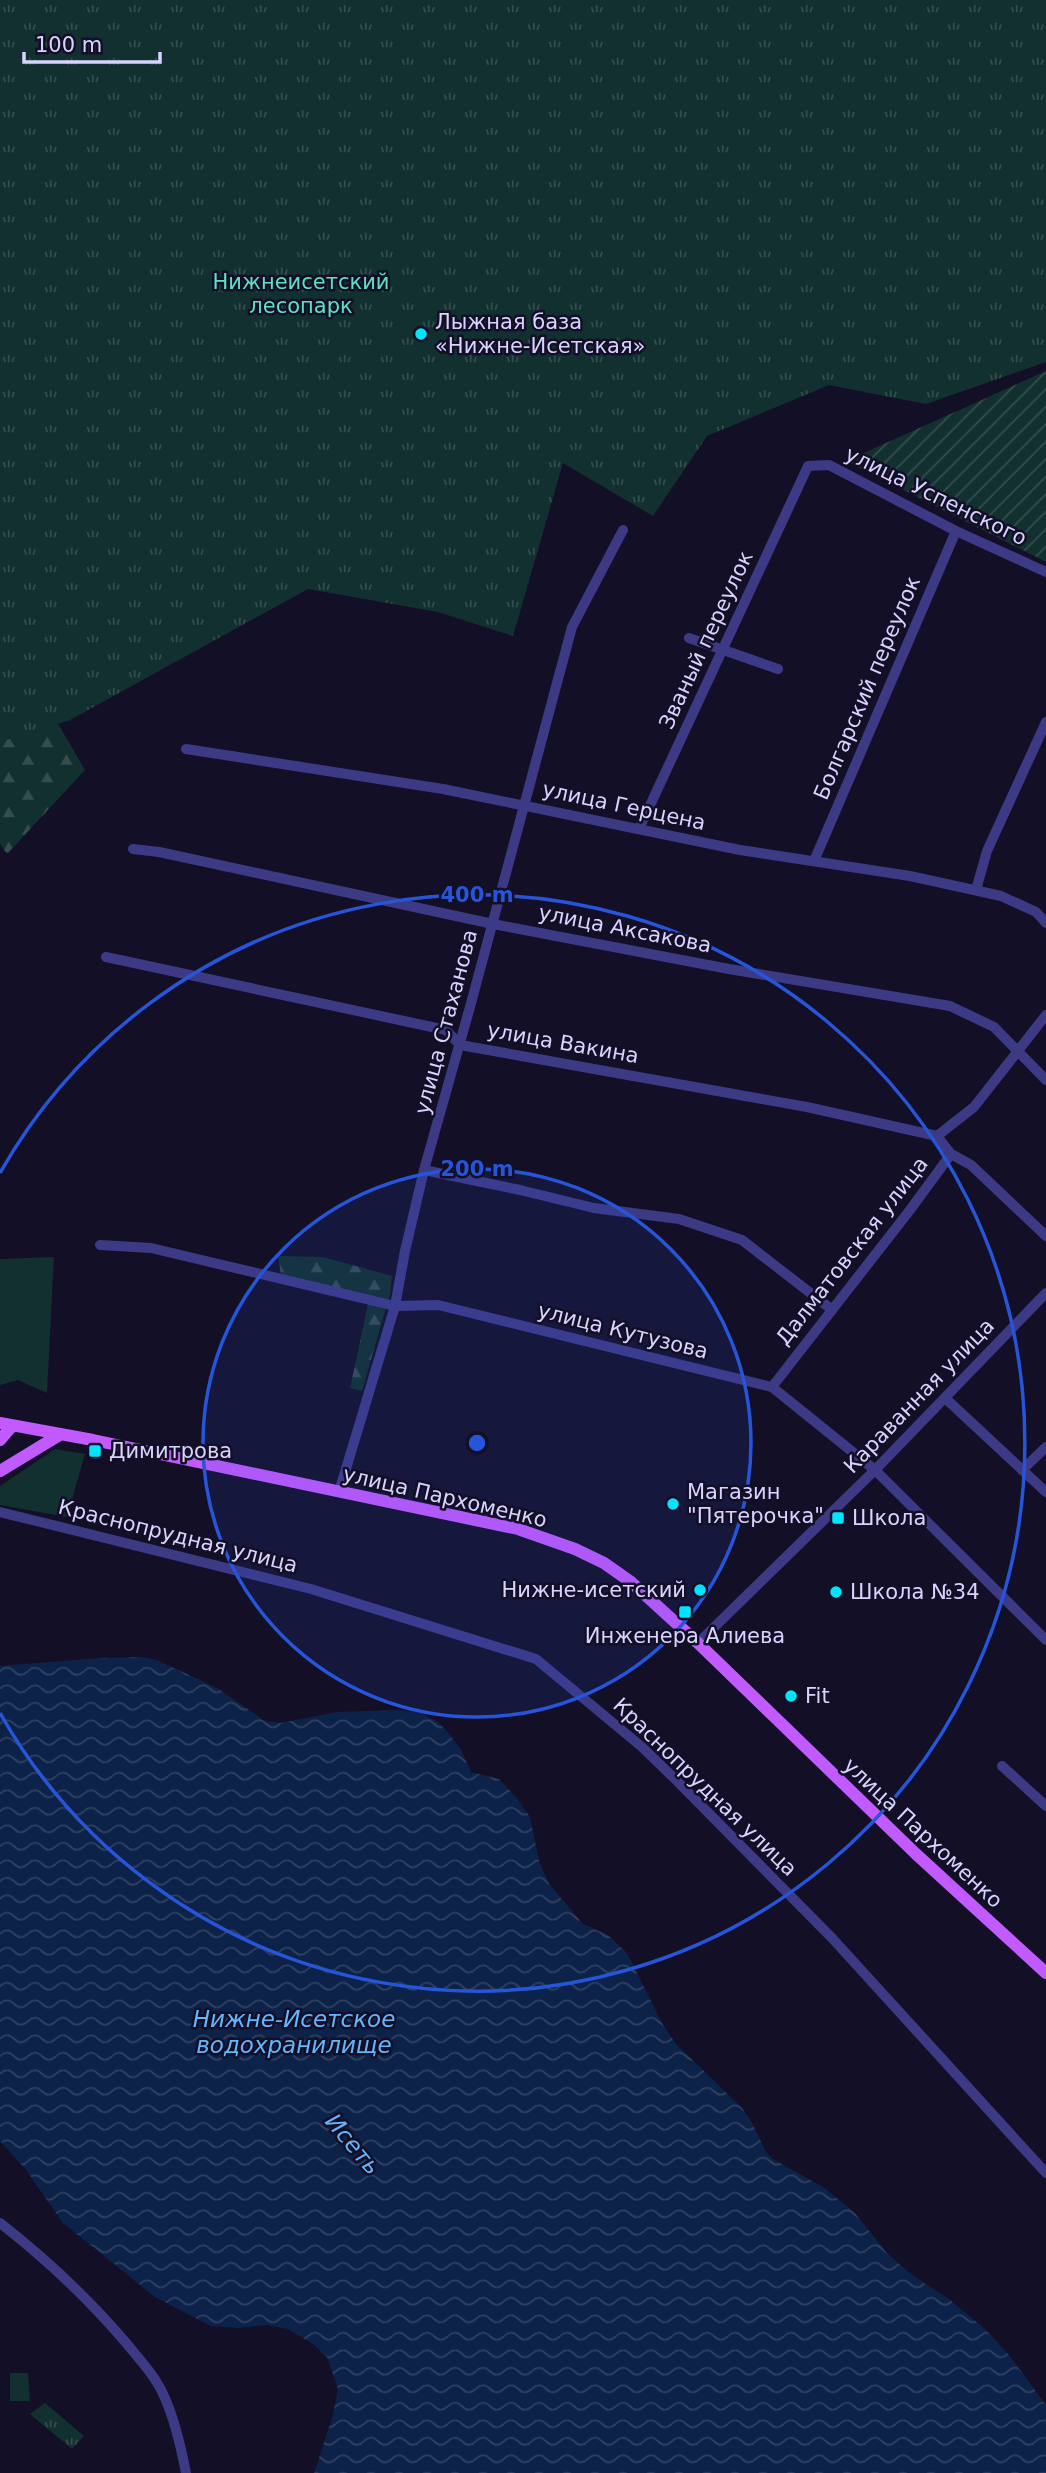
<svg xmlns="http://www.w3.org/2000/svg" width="1046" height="2473" font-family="'DejaVu Sans',sans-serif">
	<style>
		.grass { fill: #12302f }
		.forest { fill: url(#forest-firs) }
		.park { fill: url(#park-tufts) }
		.garden { fill: url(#garden-furrows) }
		.water { fill: url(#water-waves) }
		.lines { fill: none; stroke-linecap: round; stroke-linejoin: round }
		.minor { stroke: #3d3a85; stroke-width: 10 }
		.major { stroke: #c25bff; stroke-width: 12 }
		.ring { fill: none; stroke: #2655da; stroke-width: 3.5 }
		.poi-dot { fill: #00e5ff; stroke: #130f26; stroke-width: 2.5 }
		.labels { text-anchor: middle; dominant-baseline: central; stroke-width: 5; stroke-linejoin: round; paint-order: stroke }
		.park-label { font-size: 21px; fill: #5fe0c0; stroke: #130f26 }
		.poi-label { font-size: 21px; fill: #d9d4ff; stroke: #130f26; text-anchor: start }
		.street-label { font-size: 21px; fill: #d9d4ff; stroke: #130f26 }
		.water-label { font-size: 23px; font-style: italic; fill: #62b6ff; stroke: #130f26 }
		.centre { fill: #2655da; stroke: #130f26; stroke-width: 3.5 }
		.ring-label { font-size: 21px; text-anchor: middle; font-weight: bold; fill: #2655da; stroke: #130f26; stroke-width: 5; stroke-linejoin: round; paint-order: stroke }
	</style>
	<defs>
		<pattern id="forest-firs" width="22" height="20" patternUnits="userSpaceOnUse" patternTransform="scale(1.75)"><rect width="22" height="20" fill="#12302f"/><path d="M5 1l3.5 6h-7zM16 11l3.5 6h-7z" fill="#344d4e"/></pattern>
		<pattern id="park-tufts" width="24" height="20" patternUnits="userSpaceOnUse" patternTransform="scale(1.75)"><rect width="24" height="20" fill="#12302f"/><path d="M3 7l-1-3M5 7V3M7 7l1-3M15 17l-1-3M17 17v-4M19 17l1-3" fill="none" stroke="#344d4e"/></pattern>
		<pattern id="garden-furrows" width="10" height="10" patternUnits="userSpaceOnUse" patternTransform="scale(1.75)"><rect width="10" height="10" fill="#12302f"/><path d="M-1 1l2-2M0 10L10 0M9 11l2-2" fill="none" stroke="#344d4e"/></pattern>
		<pattern id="water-waves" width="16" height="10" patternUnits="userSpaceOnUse" patternTransform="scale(1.75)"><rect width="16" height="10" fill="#0c2248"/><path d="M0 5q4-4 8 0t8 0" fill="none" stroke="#2f4163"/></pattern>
	</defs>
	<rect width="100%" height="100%" fill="#130f26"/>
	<!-- grass -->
	<path class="grass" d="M54,1257L47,1393L18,1380L0,1385V1259Z
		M55,1449L85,1454L67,1517L0,1505V1486Z
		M10,2373H28L30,2401H10Z"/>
	<!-- forest -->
	<path class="forest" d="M0,585L44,700L85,770L7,854L0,844Z
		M278,1256L323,1257L392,1276L390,1294L362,1391L350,1388L368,1304L281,1275Z"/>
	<!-- park -->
	<path class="park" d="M0,0H1046V362L926,404L829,385L707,436L653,516L563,463L513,636L438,612L308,589L70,720L0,742Z
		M45,2403L84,2436L72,2449L30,2414Z"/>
	<!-- garden -->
	<path class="garden" d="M1046,371V562L846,461Z"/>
	<!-- water -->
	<path class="water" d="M141,1657L157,1660L219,1689L265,1721L280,1723L337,1712L402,1710L421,1713L438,1722L446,1730L460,1748L471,1772L499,1779L516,1797L530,1817L539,1861L549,1884L583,1924L608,1935L627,1953L662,2023L676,2044L742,2108L752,2123L766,2152L773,2159L823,2187L854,2212L886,2252L912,2275L949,2299L986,2330L1009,2355L1046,2405V2473H314L333,2415L338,2389L327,2357L313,2344L288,2329L266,2325L238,2328L211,2326L155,2297L63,2223L26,2170L0,2141V1666L99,1658Z"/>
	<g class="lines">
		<!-- minor -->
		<path class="minor" d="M689,638L778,669
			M186,749L443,789L740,850L910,876L1001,896L1036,912L1046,923
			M639,829L808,466L829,465L956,531L1046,572
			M133,849L159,852L493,924L729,969L950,1006L994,1027L1046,1080
			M814,861L956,531
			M976,890L987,851L1046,722
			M106,957L446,1030L460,1045L807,1107L937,1136
			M951,1154L971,1165L1046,1236
			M424,1170L520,1190L594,1208L679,1219L742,1240L831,1309
			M100,1245L151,1248L395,1306L438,1305L772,1387L875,1470L1046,1640
			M772,1387L910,1210L951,1154L937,1136L974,1107L1046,1015
			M945,1398L1046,1492
			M1022,1470L1046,1447
			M339,1492L395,1306L405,1251L424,1170L470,1007L572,627L623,530
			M0,1512L311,1589L536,1659L642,1747L675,1779L832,1938L1046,2173
			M698,1643L875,1470L1046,1293
			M1002,1766L1046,1806
			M0,2223C46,2259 89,2299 127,2344C140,2360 156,2377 164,2396C175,2420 181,2447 186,2473"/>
		<!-- major -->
		<path class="major" d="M0,1423L93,1440L518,1529L575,1549L604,1563L631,1582L698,1643L916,1854L1046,1973
			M0,1440L12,1426
			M0,1471L61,1434"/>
	</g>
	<!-- distance rings -->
	<circle cx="477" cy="1443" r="274" fill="#2655da" fill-opacity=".12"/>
	<g class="ring">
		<circle cx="477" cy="1443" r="274"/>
		<path d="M0 1173A548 548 0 1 1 0 1713"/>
	</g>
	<!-- markers -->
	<g class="poi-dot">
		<circle cx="421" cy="334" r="7"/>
		<rect x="88" y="1444" width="14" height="14" rx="3.5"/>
		<circle cx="673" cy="1504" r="7"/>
		<rect x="831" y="1511" width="14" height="14" rx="3.5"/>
		<circle cx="700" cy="1590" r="7"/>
		<circle cx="836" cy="1592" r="7"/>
		<rect x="678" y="1605" width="14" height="14" rx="3.5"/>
		<circle cx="791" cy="1696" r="7"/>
	</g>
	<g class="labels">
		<!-- park labels -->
		<g class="park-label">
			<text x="301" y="282">Нижнеисетский<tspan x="301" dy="24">лесопарк</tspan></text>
		</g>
		<!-- poi labels -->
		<g class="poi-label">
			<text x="435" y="322">Лыжная база<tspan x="435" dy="24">«Нижне-Исетская»</tspan></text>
			<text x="109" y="1451">Димитрова</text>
			<text x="687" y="1492">Магазин<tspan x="687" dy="24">"Пятерочка"</tspan></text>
			<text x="852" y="1518">Школа</text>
			<text x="686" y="1590" text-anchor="end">Нижне-исетский</text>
			<text x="850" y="1592">Школа №34</text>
			<text x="685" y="1636" text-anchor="middle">Инженера Алиева</text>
			<text x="805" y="1696">Fit</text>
		</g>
		<!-- street labels -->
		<g class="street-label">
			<text transform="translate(936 496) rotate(26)">улица Успенского</text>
			<text transform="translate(706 640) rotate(-65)">Званый переулок</text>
			<text transform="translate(867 688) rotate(-67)">Болгарский переулок</text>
			<text transform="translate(624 806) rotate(12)">улица Герцена</text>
			<text transform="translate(625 929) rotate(11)">улица Аксакова</text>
			<text transform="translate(446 1022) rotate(-75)">улица Стаханова</text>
			<text transform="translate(563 1043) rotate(10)">улица Вакина</text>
			<text transform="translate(852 1251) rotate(-52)">Далматовская улица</text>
			<text transform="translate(623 1331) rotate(14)">улица Кутузова</text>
			<text transform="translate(919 1396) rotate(-46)">Караванная улица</text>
			<text transform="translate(445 1497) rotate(13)">улица Пархоменко</text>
			<text transform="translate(178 1536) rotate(14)">Краснопрудная улица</text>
			<text transform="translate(705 1787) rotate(44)">Краснопрудная улица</text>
			<text transform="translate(923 1833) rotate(43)">улица Пархоменко</text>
		</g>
		<!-- water labels -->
		<g class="water-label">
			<text x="294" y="2019">Нижне-Исетское<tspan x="294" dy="26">водохранилище</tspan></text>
			<text transform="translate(353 2144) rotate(50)">Исеть</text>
		</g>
	</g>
	<circle cx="477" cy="1443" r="10" class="centre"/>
	<g class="ring-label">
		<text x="477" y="902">400 m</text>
		<text x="477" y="1176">200 m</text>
	</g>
	<!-- scale -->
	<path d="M24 52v10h136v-10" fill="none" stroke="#d9d4ff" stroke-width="3.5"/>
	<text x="35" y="52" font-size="21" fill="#d9d4ff" stroke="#130f26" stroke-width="5" paint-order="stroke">100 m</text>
</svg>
